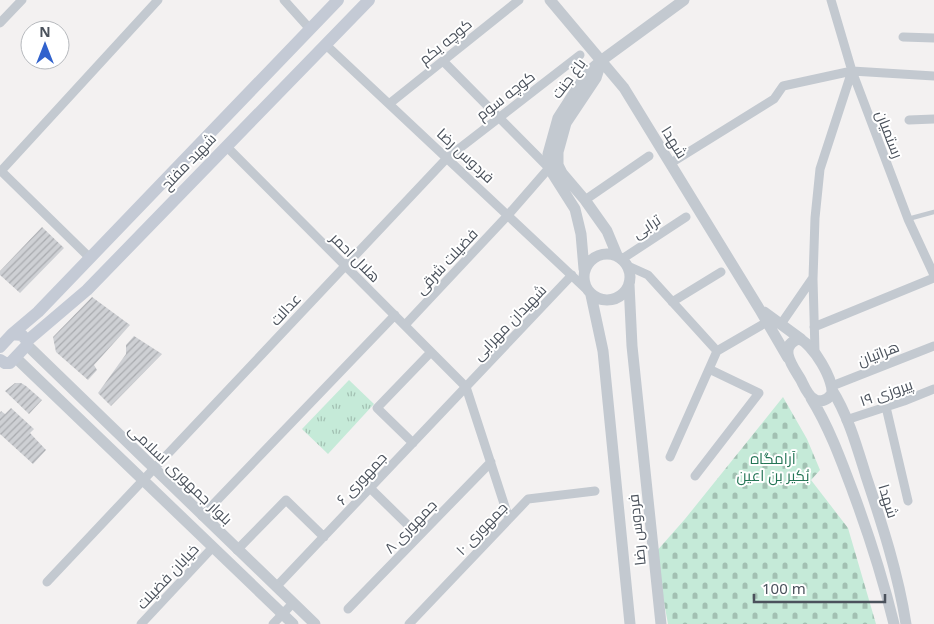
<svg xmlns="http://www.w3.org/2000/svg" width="934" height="624" font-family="'Noto Sans',Cairo,sans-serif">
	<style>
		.cemetery { fill: url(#cemetery-stones) }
		.park { fill: url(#park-tufts) }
		.building { fill: url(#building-hatch) }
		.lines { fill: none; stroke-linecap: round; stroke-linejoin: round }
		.service { stroke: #c3c9d0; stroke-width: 4.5 }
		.minor { stroke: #c3c9d0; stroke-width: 9 }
		.tertiary { stroke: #c3c9d0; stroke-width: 11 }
		.secondary { stroke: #c4cad5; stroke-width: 12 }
		.labels { text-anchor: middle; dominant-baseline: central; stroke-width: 4; stroke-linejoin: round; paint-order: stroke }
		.street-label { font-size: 15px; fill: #4b525c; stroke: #fff }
		.park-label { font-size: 15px; fill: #247556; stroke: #fff }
	</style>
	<defs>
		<pattern id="cemetery-stones" width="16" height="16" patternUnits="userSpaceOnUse" patternTransform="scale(1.25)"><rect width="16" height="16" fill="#c5ead8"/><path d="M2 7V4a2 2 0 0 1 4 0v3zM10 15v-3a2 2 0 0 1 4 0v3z" fill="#a2c0b2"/></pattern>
		<pattern id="park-tufts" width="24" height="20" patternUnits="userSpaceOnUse" patternTransform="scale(1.25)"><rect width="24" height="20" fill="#c5ead8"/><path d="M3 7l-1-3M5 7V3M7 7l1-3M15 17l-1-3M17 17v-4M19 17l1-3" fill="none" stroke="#a2c0b2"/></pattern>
		<pattern id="building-hatch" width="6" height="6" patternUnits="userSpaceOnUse" patternTransform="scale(1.25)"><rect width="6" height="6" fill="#ced0d4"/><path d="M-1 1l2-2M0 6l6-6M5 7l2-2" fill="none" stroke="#a9abaf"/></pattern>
	</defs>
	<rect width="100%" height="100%" fill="#f3f1f1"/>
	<!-- cemetery -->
	<path class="cemetery" d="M783,397L807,439L820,470L811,480L848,528L876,624H668L655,553L685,519Z"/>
	<!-- park -->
	<path class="park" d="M349,380L374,404L328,454L302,429Z"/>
	<!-- building -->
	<path class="building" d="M42,227L64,248L20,293L0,275V271Z
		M92,297L130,325L94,365L97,370L88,380L56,352L53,337Z
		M134,336L162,354L111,406L98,393L126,354V345Z
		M15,383H21L26,386L42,400L29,414L5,391Z
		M11,408L34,429L30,433L46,450L33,464L0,434V413L1,411L5,414Z"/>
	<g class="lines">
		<!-- service -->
		<path class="service" d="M908,219L934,212"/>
		<!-- minor -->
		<path class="minor" d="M284,0L310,29
			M831,0L852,71L908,219L934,275
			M0,23L22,0
			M903,37L934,38
			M325,44L585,288
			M389,104L519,0
			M909,120L934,119
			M226,146L466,387L509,519
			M671,163L774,99L783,86L852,71L934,76
			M0,170L90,258
			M1,171L158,0
			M585,200L649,156
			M622,259L686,217
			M628,266L648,275L717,351
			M672,302L721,272
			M781,324L812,279
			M405,325L508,215L549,168L443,61
			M814,327L934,278
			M815,352L813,279L815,218L820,169L852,71
			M832,386L934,346
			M886,407L908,501
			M846,420L904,401L934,389
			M413,443L377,408L431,352
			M670,457L717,351L767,322
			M695,476L759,393L709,369
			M370,488L419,536
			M202,516L395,315
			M237,550L286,500L324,537
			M47,582L447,158L580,55
			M276,587L572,275
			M348,609L491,462
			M141,624L213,547
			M273,624L293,603
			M409,624L528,499L595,491"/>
		<!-- tertiary -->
		<path class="tertiary" d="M550,0L624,88L760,310L788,358
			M601,62L596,78L566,123L558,152V165L562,173L585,200L607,231L617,255
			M584 277a23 23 0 1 1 46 0a23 23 0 1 1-46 0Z
			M584,269L581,234L575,209L549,168L548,154L558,118L587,73L602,60L684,0
			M629,284L632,346L661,624
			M591,295L603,351L630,624
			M764,312L801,339
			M798,339C811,340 837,384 831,395C827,400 820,403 814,399C808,396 804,386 801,380C794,368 777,347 798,339Z
			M27,345L315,624
			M16,358L293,624
			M832,390C848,415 857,447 866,476C882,524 898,573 906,624
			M811,398C829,427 841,460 853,492C869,535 883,579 894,624"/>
		<!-- secondary -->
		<path class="secondary" d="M12,334L38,312L338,0
			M27,341L87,290L369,0
			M0,347L12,334L22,335L27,341V345L10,363H5L0,360"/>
	</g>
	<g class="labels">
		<!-- street labels -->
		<g class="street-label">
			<text transform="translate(445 41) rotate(-39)">کوچه یکم</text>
			<text transform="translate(568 78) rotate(-53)">باغ جنت</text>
			<text transform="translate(505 95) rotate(-38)">کوچه سوم</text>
			<text transform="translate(890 134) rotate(69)">رستمیان</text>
			<text transform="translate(675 142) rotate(58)">شهدا</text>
			<text transform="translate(466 155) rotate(43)">فردوس رضا</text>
			<text transform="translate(188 161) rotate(-46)">شهید مفتح</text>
			<text transform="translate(646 226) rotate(-33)">ترابی</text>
			<text transform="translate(356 257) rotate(45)">هلال احمر</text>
			<text transform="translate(446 261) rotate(-47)">فضیلت شرقی</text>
			<text transform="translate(285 309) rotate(-47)">عدالت</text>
			<text transform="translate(509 322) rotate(-46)">شهیدان مهرابی</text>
			<text transform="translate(878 353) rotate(-21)">هراتیان</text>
			<text transform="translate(886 392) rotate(-19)">پیروزی ۱۹</text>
			<text transform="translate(181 474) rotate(44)">بلوار جمهوری اسلامی</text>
			<text transform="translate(361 478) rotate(-47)">جمهوری ۶</text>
			<text transform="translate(889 501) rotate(73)">شهدا</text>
			<text transform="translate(410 526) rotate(-46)">جمهوری ۸</text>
			<text transform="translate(481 528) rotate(-46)">جمهوری ۱۰</text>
			<text transform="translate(636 530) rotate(-96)">فردوس رضا</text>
			<text transform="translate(167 576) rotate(-47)">خیابان فضیلت</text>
		</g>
		<!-- park labels -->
		<g class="park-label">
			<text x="773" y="458">آرامگاه<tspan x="773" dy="17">بُکیر بن اعین</tspan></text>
		</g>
	</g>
	<!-- north arrow -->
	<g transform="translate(45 45)"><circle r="24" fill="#ffffff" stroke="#b7babe"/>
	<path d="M0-4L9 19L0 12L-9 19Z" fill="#3162cd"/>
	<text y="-8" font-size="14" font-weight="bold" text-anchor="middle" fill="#4b525c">N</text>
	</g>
	<!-- scale -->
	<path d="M754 594v8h131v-8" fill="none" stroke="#4b525c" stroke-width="2.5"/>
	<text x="762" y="594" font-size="15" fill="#4b525c" stroke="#ffffff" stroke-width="4" paint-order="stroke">100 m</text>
</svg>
